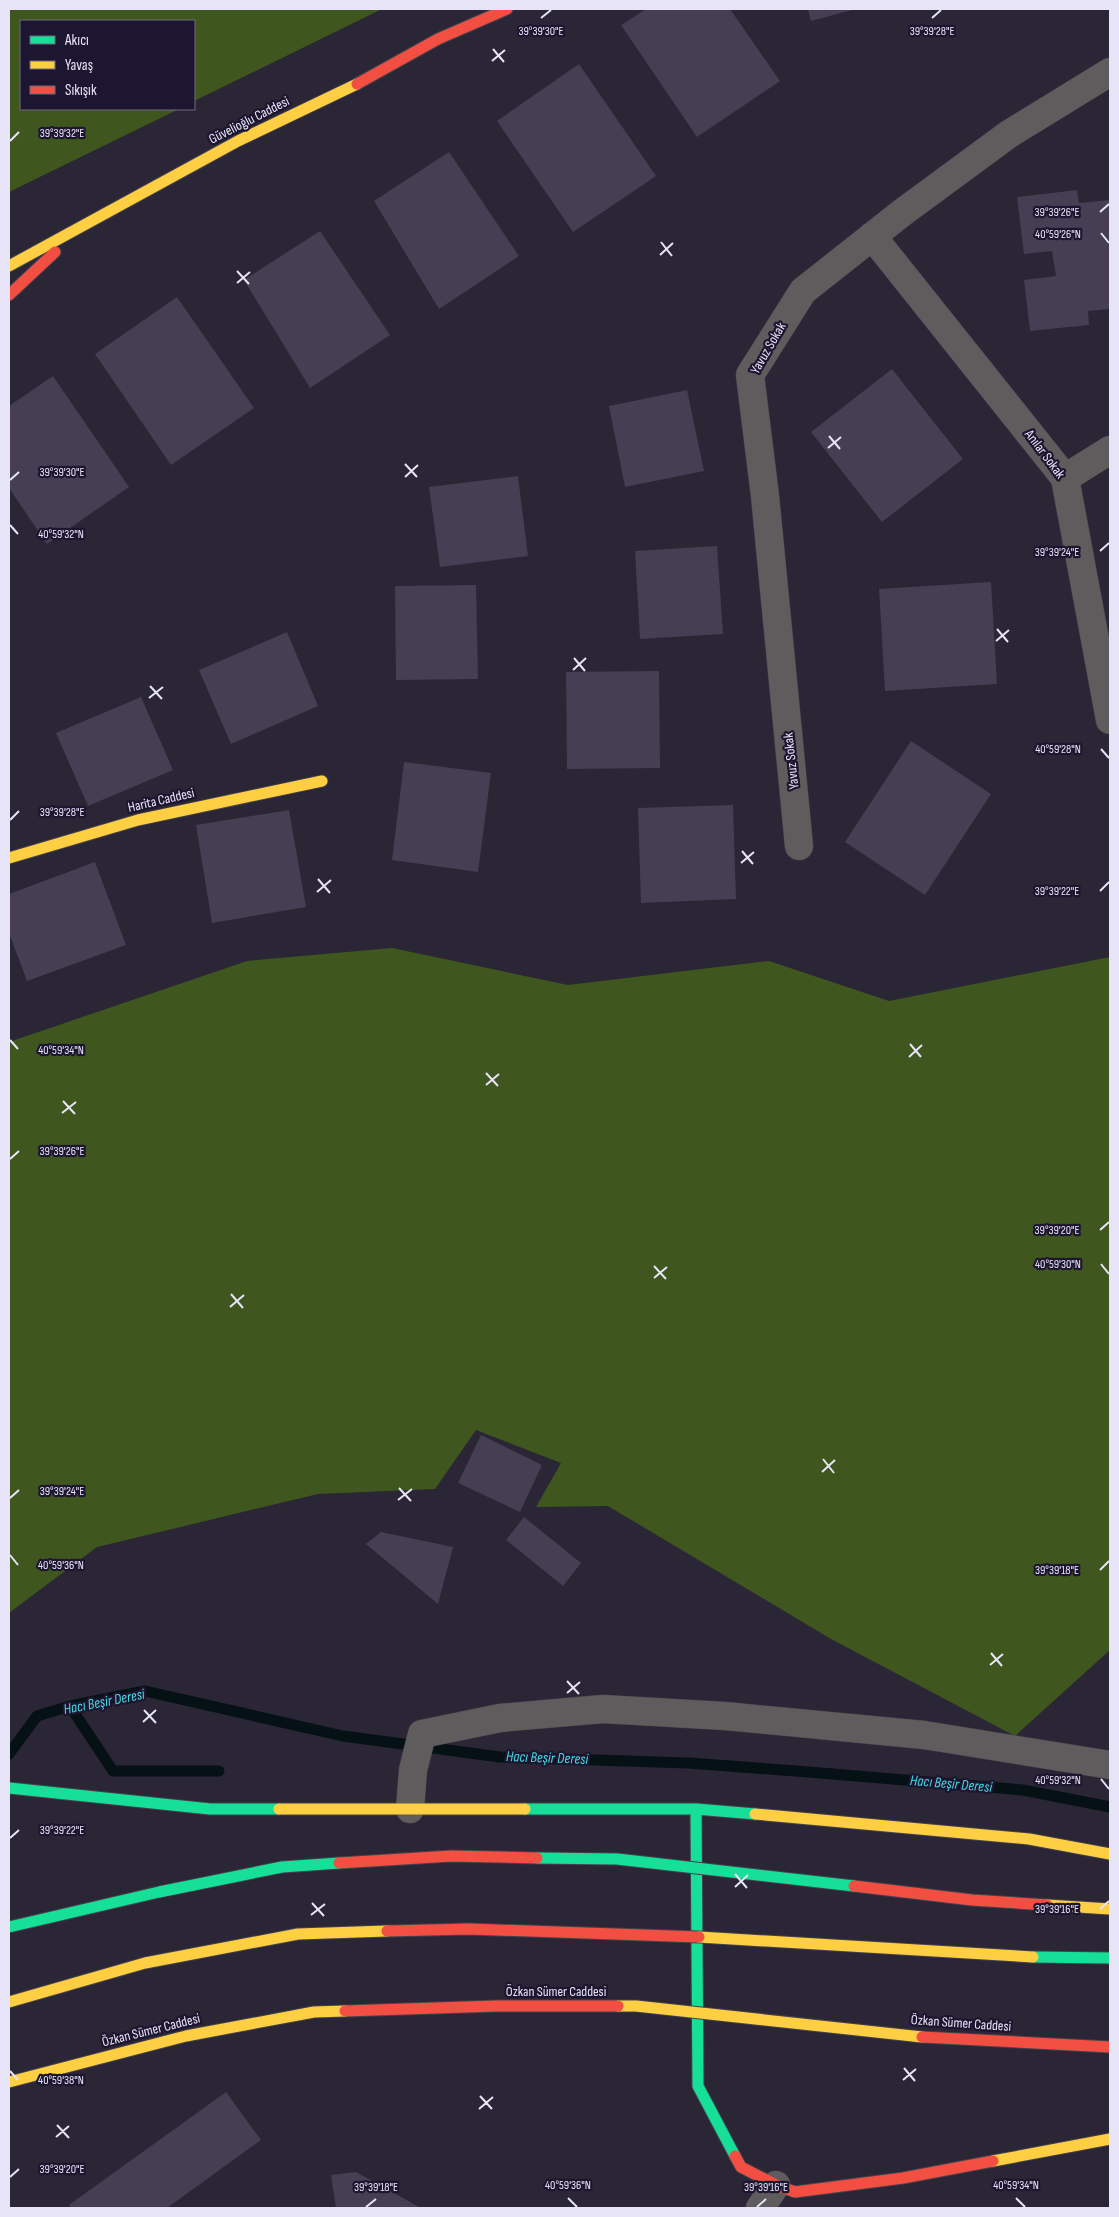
<svg xmlns="http://www.w3.org/2000/svg" width="1119" height="2217" font-family="'Sofia Sans Condensed',sans-serif">
	<style>
		.forest { fill: #40561f }
		.lines { fill: none; stroke-linecap: round; stroke-linejoin: round }
		.stream { stroke: #051114; stroke-width: 11 }
		.building { fill: #463e53 }
		.street-casing { stroke: #45424e; stroke-width: 29 }
		.fast-casing { stroke: #45424e; stroke-width: 13 }
		.slow-casing { stroke: #45424e; stroke-width: 13 }
		.jam-casing { stroke: #45424e; stroke-width: 13 }
		.street { stroke: #5e5c5c; stroke-width: 28 }
		.fast { stroke: #16e098; stroke-width: 11 }
		.slow { stroke: #ffcf43; stroke-width: 11 }
		.jam { stroke: #f24e42; stroke-width: 11 }
		.fast-bridge-casing { stroke: #45424e; stroke-width: 13; stroke-linecap: butt }
		.slow-bridge-casing { stroke: #45424e; stroke-width: 13; stroke-linecap: butt }
		.jam-bridge-casing { stroke: #45424e; stroke-width: 13; stroke-linecap: butt }
		.fast-bridge { stroke: #16e098; stroke-width: 11 }
		.slow-bridge { stroke: #ffcf43; stroke-width: 11 }
		.jam-bridge { stroke: #f24e42; stroke-width: 11 }
		.ticks { fill: none; stroke: #e8e4f7; stroke-width: 2 }
		.labels { text-anchor: middle; dominant-baseline: central; stroke-width: 4.5; stroke-linejoin: round; paint-order: stroke }
		.street-label { font-size: 14px; fill: #e8e4f7; stroke: #1d1630 }
		.water-label { font-size: 15px; font-style: italic; fill: #46d7e0; stroke: #1d1630 }
		.ticks-label { font-size: 12px; text-anchor: middle; fill: #e8e4f7; stroke: #1d1630; stroke-width: 4.5; stroke-linejoin: round; paint-order: stroke }
	</style>
	<rect width="100%" height="100%" fill="#2a2635"/>
	<!-- forest -->
	<path class="forest" d="M9,9H382L194,101V21H21V109H179L9,192Z
		M392,948L568,985L769,961L889,1001L1110,957V1650L1015,1736L831,1639L608,1506L536,1507L561,1463L476,1430L435,1489L318,1494L97,1547L9,1613V1042L247,961Z"/>
	<g class="lines">
		<!-- stream -->
		<path class="stream" d="M70,1706L113,1771H219
			M9,1754L37,1716L70,1706L145,1691L343,1736L500,1757L689,1763L809,1772L1023,1790L1110,1807"/>
	</g>
	<!-- building -->
	<path class="building" d="M646,9H730L780,81L697,137L621,25Z
		M808,9H856L811,21Z
		M579,64L656,176L573,232L497,121Z
		M449,152L519,256L439,309L374,201Z
		M1077,190L1079,203L1110,200V309L1088,311L1089,325L1030,331L1024,280L1056,276L1052,251L1024,254L1017,197Z
		M320,231L390,335L310,388L244,280Z
		M177,297L254,408L171,465L95,354Z
		M892,369L963,459L882,522L811,432Z
		M53,376L129,487L47,544L9,488V406Z
		M687,390L704,471L625,487L609,406Z
		M518,476L528,556L440,567L429,487Z
		M717,546L723,634L640,639L635,551Z
		M991,582L997,684L885,691L879,589Z
		M476,585L478,679L396,680L395,586Z
		M287,632L318,706L231,744L199,670Z
		M659,671L660,768L567,769L566,672Z
		M141,697L173,770L88,806L56,733Z
		M911,741L991,794L925,895L845,842Z
		M404,762L491,773L478,872L392,860Z
		M733,805L736,899L641,903L638,808Z
		M289,810L306,907L212,923L196,825Z
		M95,862L126,945L27,981L9,933V894Z
		M481,1435L542,1465L520,1512L458,1483Z
		M524,1517L581,1563L563,1586L506,1540Z
		M381,1532L453,1547L438,1604L366,1544Z
		M226,2092L261,2140L167,2208H72L69,2205Z
		M356,2172L421,2208H336L331,2175Z"/>
	<g class="lines">
		<defs>
			<path id="street" d="M872,236L1065,478L1110,720
				M1065,478L1110,450
				M799,846L765,496L750,375L803,291L903,212L1009,134L1110,72
				M410,1809L413,1770L422,1734L500,1718L603,1709L725,1716L924,1735L1110,1765
				M760,2208L776,2185"/>
			<path id="fast" d="M9,1788L210,1809H279
				M525,1809H696L755,1814
				M696,1809L698,2086L735,2156"/>
			<path id="slow" d="M9,266L238,141L357,84
				M9,858L138,820L322,781
				M279,1809H525
				M755,1814L1029,1839L1110,1854
				M993,2161L1110,2139"/>
			<path id="jam" d="M357,84L438,39L507,9
				M9,295L55,252
				M735,2156L741,2167L776,2185L795,2192L903,2178L993,2161"/>
		</defs>
		<!-- street casing -->
		<use href="#street" class="street-casing"/>
		<!-- fast casing -->
		<use href="#fast" class="fast-casing"/>
		<!-- slow casing -->
		<use href="#slow" class="slow-casing"/>
		<!-- jam casing -->
		<use href="#jam" class="jam-casing"/>
		<!-- street -->
		<use href="#street" class="street"/>
		<!-- fast -->
		<use href="#fast" class="fast"/>
		<!-- slow -->
		<use href="#slow" class="slow"/>
		<!-- jam -->
		<use href="#jam" class="jam"/>
		<defs>
			<path id="fast-bridge" d="M537,1858L617,1859L854,1886
				M9,1927L159,1892L282,1867L339,1863
				M1033,1957L1110,1958"/>
			<path id="slow-bridge" d="M1047,1905L1110,1909
				M699,1937L1033,1957
				M9,2002L145,1963L298,1934L387,1931
				M618,2006H636L922,2037
				M9,2082L186,2036L314,2012L345,2011"/>
			<path id="jam-bridge" d="M339,1863L451,1856L537,1858
				M854,1886L972,1900L1047,1905
				M387,1931L469,1929L699,1937
				M345,2011L496,2006H618
				M922,2037L1110,2047"/>
		</defs>
		<!-- fast-bridge casing -->
		<use href="#fast-bridge" class="fast-bridge-casing"/>
		<!-- slow-bridge casing -->
		<use href="#slow-bridge" class="slow-bridge-casing"/>
		<!-- jam-bridge casing -->
		<use href="#jam-bridge" class="jam-bridge-casing"/>
		<!-- fast-bridge -->
		<use href="#fast-bridge" class="fast-bridge"/>
		<!-- slow-bridge -->
		<use href="#slow-bridge" class="slow-bridge"/>
		<!-- jam-bridge -->
		<use href="#jam-bridge" class="jam-bridge"/>
	</g>
	<!-- ticks -->
	<path class="ticks" d="M541,18L551,10M932,18L941,10M493,49L504,62M492,61L505,50M10,141L19,132M1100,212L1109,204M1101,233L1109,243M661,242L672,256M660,255L673,243M237,271L249,284M237,283L250,272M829,436L840,449M828,448L841,437M405,464L417,477M405,477L418,465M10,480L19,472M10,525L18,534M1100,551L1109,543M997,629L1008,642M996,641L1009,630M574,658L585,671M573,670L586,658M150,686L162,699M149,698L163,687M1101,749L1109,758M10,820L19,811M742,851L753,864M741,863L754,852M318,879L330,893M1100,891L1109,882M317,892L331,880M10,1040L18,1049M910,1044L921,1057M909,1057L922,1045M486,1073L498,1086M486,1085L499,1074M63,1101L75,1114M62,1113L76,1102M10,1159L19,1151M1100,1230L1109,1222M1101,1264L1109,1274M654,1266L666,1279M654,1278L667,1267M231,1294L243,1308M230,1307L244,1295M823,1459L834,1473M822,1472L835,1460M399,1488L411,1501M10,1498L19,1490M398,1500L412,1489M10,1555L18,1565M1100,1570L1109,1561M991,1653L1002,1666M990,1665L1003,1654M567,1681L579,1694M567,1693L580,1682M144,1710L156,1723M143,1722L156,1710M1101,1779L1109,1789M10,1838L19,1830M735,1874L747,1888M735,1887L748,1875M312,1903L324,1916M1100,1909L1109,1901M311,1915L325,1904M904,2068L915,2081M10,2071L18,2080M903,2080L916,2069M480,2096L492,2109M479,2109L493,2097M57,2125L69,2138M56,2137L69,2126M10,2177L19,2169M568,2198L577,2207M1016,2198L1025,2207M366,2207L376,2199M757,2207L766,2199"/>
	<g class="labels">
		<!-- street labels -->
		<g class="street-label">
			<text transform="translate(249 120) rotate(-27)">Güvelioğlu Caddesi</text>
			<text transform="translate(768 348) rotate(-60)">Yavuz Sokak</text>
			<text transform="translate(1045 454) rotate(53)">Anılar Sokak</text>
			<text transform="translate(791 761) rotate(-96)">Yavuz Sokak</text>
			<text transform="translate(161 800) rotate(-13)">Harita Caddesi</text>
			<text x="556" y="1991">Özkan Sümer Caddesi</text>
			<text transform="translate(961 2023) rotate(4)">Özkan Sümer Caddesi</text>
			<text transform="translate(151 2030) rotate(-14)">Özkan Sümer Caddesi</text>
		</g>
		<!-- water labels -->
		<g class="water-label">
			<text transform="translate(104 1702) rotate(-11)">Hacı Beşir Deresi</text>
			<text transform="translate(547 1758) rotate(2)">Hacı Beşir Deresi</text>
			<text transform="translate(951 1784) rotate(5)">Hacı Beşir Deresi</text>
		</g>
	</g>
	<g class="ticks-label">
		<text x="541" y="35">39°39'30"E</text>
		<text x="932" y="35">39°39'28"E</text>
		<text x="62" y="137">39°39'32"E</text>
		<text x="1057" y="216">39°39'26"E</text>
		<text x="1058" y="238">40°59'26"N</text>
		<text x="62" y="476">39°39'30"E</text>
		<text x="61" y="538">40°59'32"N</text>
		<text x="1057" y="556">39°39'24"E</text>
		<text x="1058" y="753">40°59'28"N</text>
		<text x="62" y="816">39°39'28"E</text>
		<text x="1057" y="895">39°39'22"E</text>
		<text x="61" y="1054">40°59'34"N</text>
		<text x="62" y="1155">39°39'26"E</text>
		<text x="1057" y="1234">39°39'20"E</text>
		<text x="1058" y="1268">40°59'30"N</text>
		<text x="62" y="1495">39°39'24"E</text>
		<text x="61" y="1569">40°59'36"N</text>
		<text x="1057" y="1574">39°39'18"E</text>
		<text x="1058" y="1784">40°59'32"N</text>
		<text x="62" y="1834">39°39'22"E</text>
		<text x="1057" y="1913">39°39'16"E</text>
		<text x="61" y="2084">40°59'38"N</text>
		<text x="62" y="2173">39°39'20"E</text>
		<text x="568" y="2189">40°59'36"N</text>
		<text x="1016" y="2189">40°59'34"N</text>
		<text x="376" y="2191">39°39'18"E</text>
		<text x="766" y="2191">39°39'16"E</text>
	</g>
	<!-- border -->
	<rect width="1119" height="2217" fill="none" stroke="#e8e4f7" stroke-width="20"/>
	<!-- legend -->
	<rect x="20" y="20" width="175" height="90" fill="#1d1630" stroke="#6e6880"/>
	<rect x="30" y="36" width="25" height="8" fill="#16e098" stroke="#6e6880"/>
	<text x="65" y="45" font-size="15" fill="#e8e4f7">Akıcı</text>
	<rect x="30" y="61" width="25" height="8" fill="#ffcf43" stroke="#6e6880"/>
	<text x="65" y="70" font-size="15" fill="#e8e4f7">Yavaş</text>
	<rect x="30" y="86" width="25" height="8" fill="#f24e42" stroke="#6e6880"/>
	<text x="65" y="95" font-size="15" fill="#e8e4f7">Sıkışık</text>
</svg>
